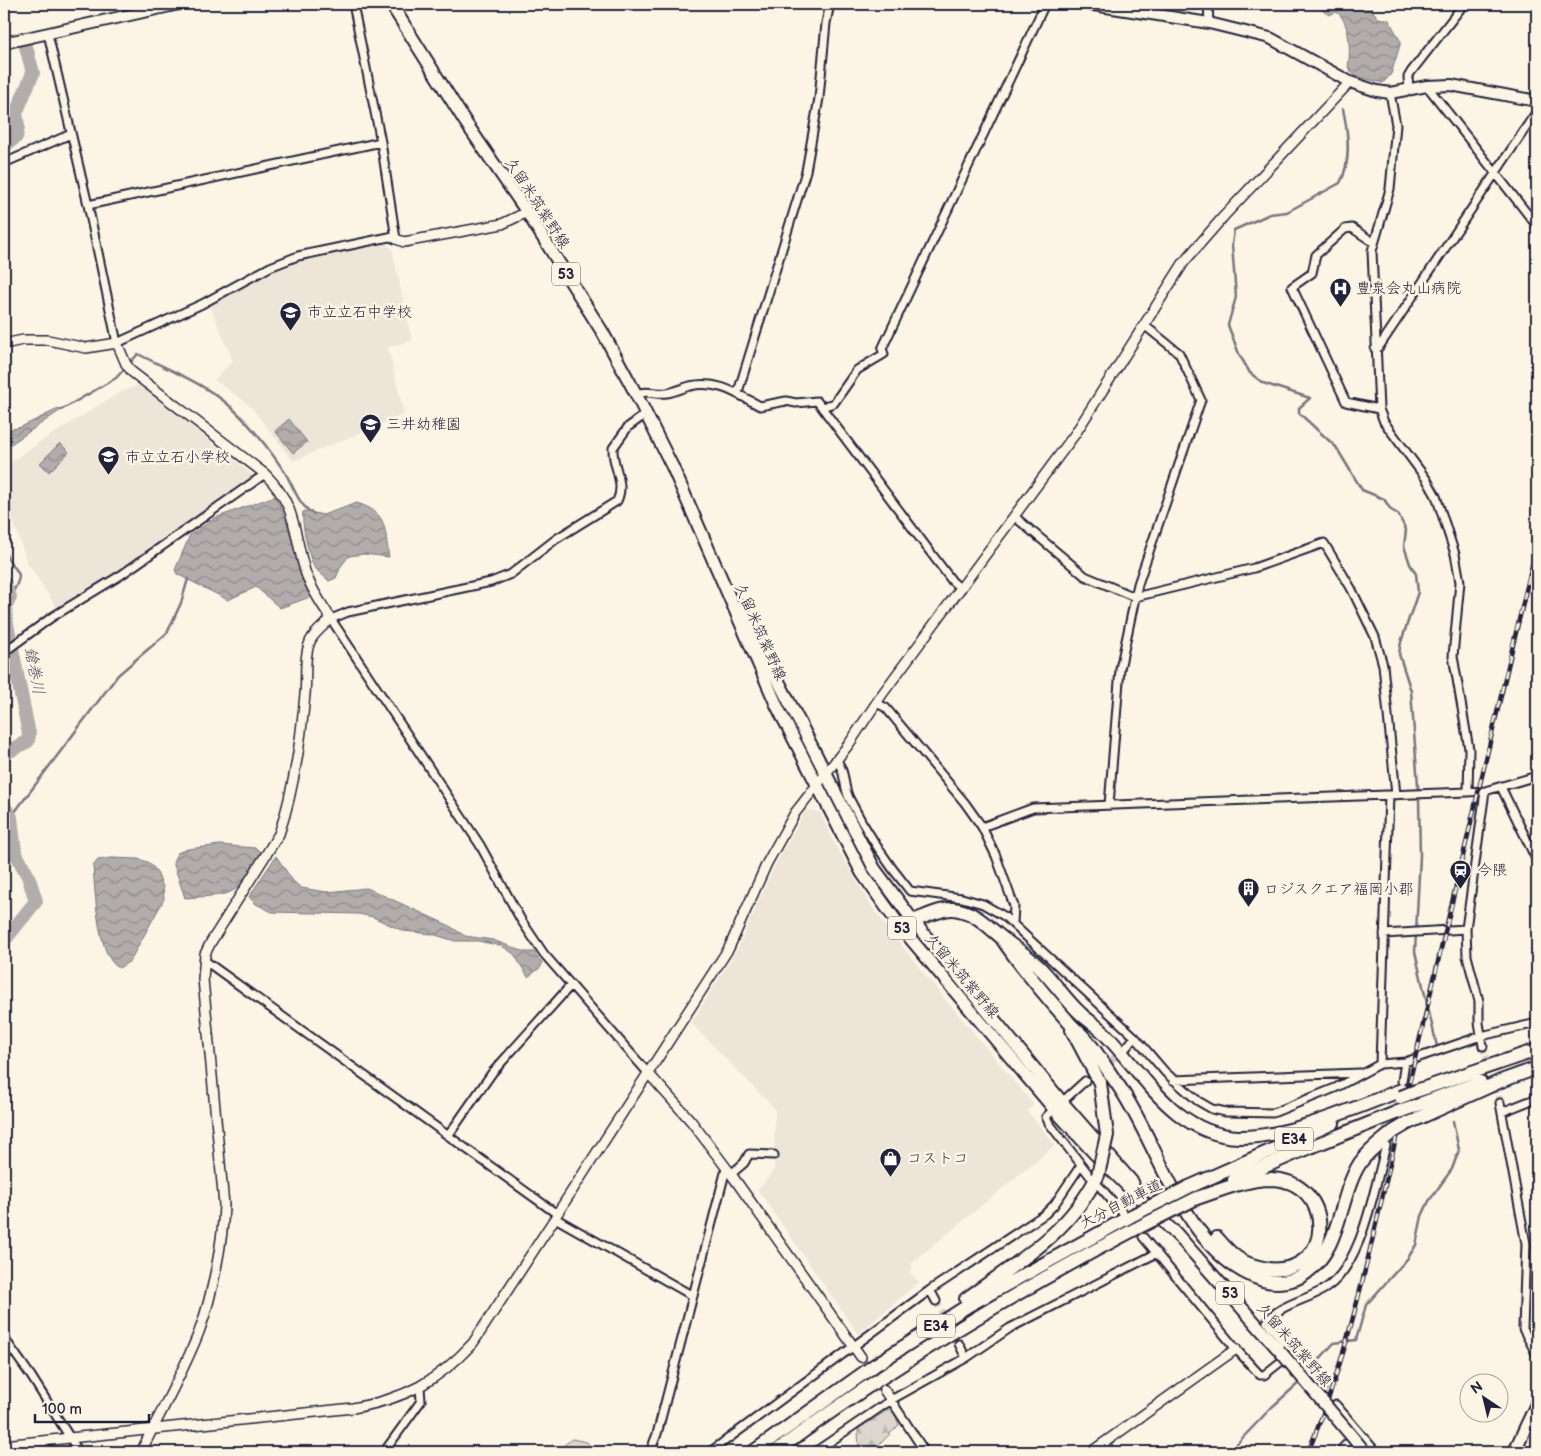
<svg xmlns="http://www.w3.org/2000/svg" width="1541" height="1456" font-family="'Balsamiq Sans','Klee One',sans-serif">
	<style>
		.built { fill: #ece5d8 }
		.green { fill: #dcd6cc; stroke: #7f7c84 }
		.forest { fill: url(#forest-firs); stroke: #7f7c84 }
		.water { fill: url(#water-waves); stroke: #78757e }
		.lines { fill: none; stroke-linecap: round; stroke-linejoin: round }
		.stream { stroke: #78757e; stroke-width: 2.5 }
		.river { stroke: #b2adab; stroke-width: 14 }
		.minor-tunnel { stroke: #d0cbc3; stroke-width: 7; stroke-dasharray: 7 3.5; stroke-linecap: butt }
		.tertiary-tunnel { stroke: #d0cbc3; stroke-width: 9; stroke-dasharray: 9 4.5; stroke-linecap: butt }
		.minor-casing { stroke: #22223b; stroke-width: 11 }
		.tertiary-casing { stroke: #22223b; stroke-width: 12 }
		.secondary-casing { stroke: #22223b; stroke-width: 14 }
		.primary-casing { stroke: #22223b; stroke-width: 15 }
		.trunk-casing { stroke: #22223b; stroke-width: 15 }
		.motorway-casing { stroke: #22223b; stroke-width: 16 }
		.minor { stroke: #fcf5e5; stroke-width: 7 }
		.tertiary { stroke: #fcf5e5; stroke-width: 9 }
		.secondary { stroke: #fcf5e5; stroke-width: 10 }
		.primary { stroke: #fcf5e5; stroke-width: 11 }
		.trunk { stroke: #fcf5e5; stroke-width: 11 }
		.motorway { stroke: #fcf5e5; stroke-width: 12 }
		.rail-casing { stroke: #22223b; stroke-width: 4.5 }
		.rail { stroke: #fcf5e5; stroke-width: 2.5; stroke-dasharray: 8; stroke-linecap: butt }
		.primary-bridge-casing { stroke: #22223b; stroke-width: 15; stroke-linecap: butt }
		.motorway-bridge-casing { stroke: #22223b; stroke-width: 16; stroke-linecap: butt }
		.primary-bridge { stroke: #fcf5e5; stroke-width: 11 }
		.motorway-bridge { stroke: #fcf5e5; stroke-width: 12 }
		.labels { text-anchor: middle; dominant-baseline: central; stroke-width: 5; stroke-linejoin: round; paint-order: stroke }
		.shield { fill: #fcf5e5; stroke: #63616e; stroke-width: 1 }
		.shield-label { font-size: 14px; font-weight: bold; fill: #22223b }
		.street-label { font-size: 15px; fill: #22223b; stroke: #fcf5e5 }
		.poi-label { font-size: 15px; fill: #22223b; stroke: #fcf5e5; text-anchor: start }
		.water-label { font-size: 16px; font-style: italic; fill: #545362; stroke: #fcf5e5 }
	</style>
	<defs>
		<pattern id="forest-firs" width="22" height="20" patternUnits="userSpaceOnUse" patternTransform="scale(1.25)"><rect width="22" height="20" fill="#dcd6cc"/><path d="M5 1l3.5 6h-7zM16 11l3.5 6h-7z" fill="#bcb7b0"/></pattern>
		<pattern id="water-waves" width="16" height="10" patternUnits="userSpaceOnUse" patternTransform="scale(1.25)"><rect width="16" height="10" fill="#b2adab"/><path d="M0 5q4-4 8 0t8 0" fill="none" stroke="#908c8c"/></pattern>
	</defs>
	<rect width="100%" height="100%" fill="#fcf5e5"/>
	<filter id="ink" filterUnits="userSpaceOnUse"><feTurbulence type="fractalNoise" baseFrequency=".02" numOctaves="2"/><feDisplacementMap in="SourceGraphic" scale="10" xChannelSelector="R" yChannelSelector="G"/><feConvolveMatrix kernelMatrix="1 2 1 2 8 2 1 2 1" color-interpolation-filters="sRGB"/></filter>
	<g filter="url(#ink)">
		<!-- built -->
		<path class="built" d="M384,242L392,249L412,341L388,347L404,414L293,461L252,408L242,399L214,380L233,361L209,303L291,260Z
			M139,385L253,475L249,481L132,565L57,608L27,562L4,494V467L43,440L121,392Z
			M806,810L820,812L834,843L872,907L920,969L1034,1105L1027,1111L1055,1145L912,1263V1269L909,1272L919,1282L858,1334L758,1190L774,1169L775,1109L691,1023L738,948L774,867Z"/>
		<!-- green -->
		<path class="green" d="M572,1439L587,1442L594,1452H560L559,1449Z"/>
		<!-- forest -->
		<path class="forest" d="M889,1409L895,1413L899,1425L872,1452H859L858,1429Z"/>
		<!-- water -->
		<path class="water" d="M1313,4H1371L1372,10L1378,18L1389,20L1401,42L1391,74L1383,83L1355,76L1348,67C1351,53 1350,19 1336,12L1329,15Z
			M58,409L61,410L11,444L4,446V431L21,427Z
			M289,419L307,442L293,453L275,431Z
			M60,443L69,452L49,472L40,463Z
			M275,496C293,527 294,564 310,597L280,608L256,587L228,600L177,574L175,570L190,535L215,518Z
			M357,503C389,513 384,529 389,557L364,554L349,556L341,566L336,578L329,581C324,576 318,572 314,567C309,558 301,522 303,512L306,511L323,515Z
			M220,845L255,848L263,853C233,898 238,894 185,898L173,862L177,853L188,849Z
			M276,856L293,881L301,888L327,892L367,888L448,925L465,936L493,940L525,952H536V956L542,962L541,967L528,977L514,954L502,946L478,941H455L432,934L403,931L373,917L359,914L272,912L256,904L249,897Z
			M111,858L138,859L148,862L156,870L163,887L164,899L130,961L119,968C97,957 95,889 93,866L98,860Z"/>
		<g class="lines">
			<!-- stream -->
			<path class="stream" d="M1343,109C1348,132 1352,161 1340,183L1287,212L1270,214L1234,230L1232,245L1236,297L1228,325L1239,354L1250,373L1263,383L1310,398L1299,408V413L1336,447L1362,490L1384,499L1391,510L1398,514L1406,530L1404,546L1410,564L1416,574L1418,592L1401,642L1399,654L1411,691L1419,799L1420,856L1415,952L1439,1055
				M61,410L116,378L138,354C169,370 204,383 231,407C251,425 269,449 284,471C294,486 298,506 314,514
				M4,551C13,575 29,566 10,597
				M11,817L118,675L167,633L181,603L188,579
				M1309,1371L1334,1343L1356,1340L1366,1305L1408,1258L1416,1245L1422,1216L1429,1201L1452,1169L1459,1150L1453,1121
				M1229,1452L1272,1407L1301,1381"/>
			<!-- river -->
			<path class="river" d="M4,146L16,137L18,127L16,113L33,73L25,43
				M4,583L10,597L5,606L6,619L29,734L28,741L4,754
				M4,806L11,817L15,852L28,876L36,901L4,941"/>
			<!-- minor-tunnel -->
			<path class="minor-tunnel" d="M1483,1046L1500,1103
				M1085,1081L1123,1051
				M1389,1134L1399,1093
				M936,1301L959,1344"/>
			<!-- tertiary-tunnel -->
			<path class="tertiary-tunnel" d="M861,1357L884,1390"/>
			<defs>
				<path id="minor" d="M1208,4L1209,23
					M48,34L88,205L117,343L202,304L270,267L298,256L389,237L396,239L381,142L353,4
					M1427,86L1537,226
					M1409,89L1408,77L1411,72L1464,4
					M1390,93L1396,125L1390,189L1372,251L1379,409L1384,422L1427,480L1436,496L1455,554L1460,582L1453,656L1469,749L1468,792
					M4,163L71,134
					M88,205L381,142
					M1373,242L1352,228L1345,229L1316,255L1312,273L1292,287L1346,402L1379,409
					M1375,349L1379,347L1537,111
					M738,392L806,171L819,98L826,23L830,4
					M636,394C648,389 656,395 667,393C675,392 682,388 690,386C719,380 737,394 760,406L786,401L796,403L817,401L952,581L961,589
					M822,407L834,403L857,370L884,354L882,349L1045,4
					M646,414L628,427L613,448C612,467 626,482 617,501L556,539L511,574L491,582L348,612L331,619L480,845L521,920L544,954L648,1073
					M1015,517L1085,576L1135,597L1254,568L1324,543L1351,588L1375,637L1383,665L1396,795
					M4,652L52,617L121,575L265,474
					M877,703L886,708L965,803L982,827L996,856L1014,906L1013,923
					M836,759C847,775 842,782 849,798C866,832 886,862 910,891L962,898L983,904L1004,916L1135,1037L1165,1072L1198,1101L1212,1109L1226,1112L1273,1113L1335,1088L1380,1064L1405,1062L1481,1036L1537,1023
					M1501,787L1537,861
					M1109,805L1120,669L1138,584L1201,400L1179,353L1144,325
					M982,827L1033,808L1468,792L1485,791L1537,776
					M1384,934L1466,929
					M204,960L557,1214L555,1218L693,1296
					M1483,1046L1479,1023V1001L1467,956L1466,929L1485,791
					M1125,1049L1135,1037
					M1380,1064L1389,795
					M1173,1080L1360,1073
					M1402,1081L1405,1062
					M1062,1102L1085,1081
					M1500,1103L1526,1244L1523,1329L1537,1355
					M1054,1109L1046,1117L1049,1123L1090,1176
					M1502,1112L1537,1098
					M448,1136L492,1073L571,985
					M731,1174L744,1163L749,1154L774,1155
					M1100,1187L1122,1212
					M1143,1237L1236,1349L1260,1375H1264L1288,1356
					M930,1290L936,1301
					M4,1338L31,1376L79,1452
					M959,1344L966,1358
					M1322,1388L1267,1322C1279,1304 1308,1300 1326,1288C1363,1264 1374,1187 1386,1146
					M891,1400L925,1452
					M1336,1405L1376,1452
					M384,1452L421,1401L420,1387
					M650,1452L657,1434L726,1169
					M710,1452L930,1290L1045,1214L1054,1205L1081,1165
					M815,1452L891,1400L966,1358L1010,1328L1157,1253
					M1339,1452L1354,1436"/>
				<path id="tertiary" d="M396,239L404,242L502,224L527,212
					M4,344L23,340H48L86,348L117,343L126,364L132,372L265,474C297,506 293,530 305,571C310,588 322,604 331,619C325,624 317,631 312,638C303,652 307,678 305,694C301,740 294,790 279,834L211,942L205,954L203,979L224,1205C223,1242 212,1297 199,1332C183,1373 160,1413 141,1452
					M648,1073L691,1121L731,1174L861,1357
					M557,1214L729,948L767,863L795,813L849,744L883,693L1075,434L1184,262L1224,216L1350,82
					M884,1390L891,1400
					M4,1445L353,1408C405,1399 438,1381 473,1343L555,1218
					M1091,1452L1236,1349"/>
				<path id="secondary" d="M1087,4L1209,23L1270,38L1350,82L1377,91L1390,93L1427,86L1451,85L1537,101
					M4,43L179,4"/>
				<path id="primary" d="M391,4L466,123L527,212L603,333L636,394L673,468L777,706L862,873L899,925L1054,1109L1094,1153L1179,1237
					M740,606L874,868L914,922L1062,1102L1133,1183
					M1174,1231L1279,1350"/>
				<path id="trunk" d="M1514,1452L1537,1403"/>
				<path id="motorway" d="M899,925C916,922 939,908 953,909C974,911 986,925 1001,937C1013,947 1026,954 1037,965C1053,980 1064,998 1080,1013C1088,1021 1098,1026 1106,1035C1144,1075 1176,1135 1239,1137C1289,1138 1356,1107 1402,1090
					M1001,937C1021,967 1043,993 1067,1020C1073,1028 1082,1034 1088,1042C1099,1055 1108,1071 1118,1085C1160,1145 1185,1256 1263,1280C1276,1284 1294,1282 1306,1273C1342,1247 1338,1198 1360,1163C1369,1150 1381,1142 1393,1132
					M1072,1030L1100,1083L1107,1135
					M1416,1091L1537,1050
					M1412,1107L1480,1082
					M1408,1123L1501,1081L1537,1068
					M1234,1180L1298,1152L1398,1112
					M1189,1187L1333,1123
					M1197,1198C1221,1190 1247,1179 1271,1179C1336,1181 1336,1276 1268,1269C1257,1267 1245,1264 1236,1257C1229,1252 1223,1245 1217,1238
					M966,1299C1018,1262 1069,1233 1098,1175
					M753,1452L875,1365L969,1305L1131,1216
					M775,1452C890,1367 1012,1293 1139,1227"/>
			</defs>
			<!-- minor casing -->
			<use href="#minor" class="minor-casing"/>
			<!-- tertiary casing -->
			<use href="#tertiary" class="tertiary-casing"/>
			<!-- secondary casing -->
			<use href="#secondary" class="secondary-casing"/>
			<!-- primary casing -->
			<use href="#primary" class="primary-casing"/>
			<!-- trunk casing -->
			<use href="#trunk" class="trunk-casing"/>
			<!-- motorway casing -->
			<use href="#motorway" class="motorway-casing"/>
			<!-- minor -->
			<use href="#minor" class="minor"/>
			<!-- tertiary -->
			<use href="#tertiary" class="tertiary"/>
			<!-- secondary -->
			<use href="#secondary" class="secondary"/>
			<!-- primary -->
			<use href="#primary" class="primary"/>
			<!-- trunk -->
			<use href="#trunk" class="trunk"/>
			<!-- motorway -->
			<use href="#motorway" class="motorway"/>
			<defs>
				<path id="rail" d="M1308,1452C1351,1351 1373,1233 1399,1126C1446,932 1490,738 1537,544"/>
			</defs>
			<!-- rail casing -->
			<use href="#rail" class="rail-casing"/>
			<!-- rail -->
			<use href="#rail" class="rail"/>
			<defs>
				<path id="primary-bridge" d="M1279,1350L1365,1452"/>
				<path id="motorway-bridge" d="M1401,1097L1416,1091
					M1398,1112L1412,1107
					M1393,1132L1408,1123
					M1098,1175L1107,1135
					M1131,1216L1189,1187
					M1139,1227L1197,1198"/>
			</defs>
			<!-- primary-bridge casing -->
			<use href="#primary-bridge" class="primary-bridge-casing"/>
			<!-- motorway-bridge casing -->
			<use href="#motorway-bridge" class="motorway-bridge-casing"/>
			<!-- primary-bridge -->
			<use href="#primary-bridge" class="primary-bridge"/>
			<!-- motorway-bridge -->
			<use href="#motorway-bridge" class="motorway-bridge"/>
		</g>
	</g>
	<!-- icons -->
	<defs>
		<symbol id="hospital-pin" viewBox="-11 -11 22 30"><path d="M0 17L-7.5 6A9.5 9.5 0 1 1 7.5 6Z" fill="#22223b" stroke="#fcf5e5"/><path d="M-5-5h3v3.5h4V-5h3V5h-3V1.5h-4V5h-3Z" fill="#fff"/></symbol>
		<symbol id="school-pin" viewBox="-11 -11 22 30"><path d="M0 17L-7.5 6A9.5 9.5 0 1 1 7.5 6Z" fill="#22223b" stroke="#fcf5e5"/><path d="M0-5L7-2L0 1L-7-2ZM-4 1L0 2.5L4 1V4Q0 6-4 4Z" fill="#fff"/></symbol>
		<symbol id="station-pin" viewBox="-11 -11 22 30"><path d="M0 17L-7.5 6A9.5 9.5 0 1 1 7.5 6Z" fill="#22223b" stroke="#fcf5e5"/><path d="M-3-6H3Q5-6 5-4V2Q5 4 3 4L4.5 6H3L1.5 4h-3L-3 6H-4.5L-3 4Q-5 4-5 2V-4Q-5-6-3-6ZM-3.5-4v3h7v-3ZM-3.5 1v1.5H-2V1ZM2 1v1.5H3.5V1Z" fill="#fff"/></symbol>
		<symbol id="building-pin" viewBox="-11 -11 22 30"><path d="M0 17L-7.5 6A9.5 9.5 0 1 1 7.5 6Z" fill="#22223b" stroke="#fcf5e5"/><path d="M-4-6H4V6H1V3H-1V6H-4ZM-2.5-4.3h1.7v1.8h-1.7ZM.8-4.3h1.7v1.8H.8ZM-2.5-1h1.7V.8h-1.7ZM.8-1h1.7V.8H.8Z" fill="#fff"/></symbol>
		<symbol id="shop-pin" viewBox="-11 -11 22 30"><path d="M0 17L-7.5 6A9.5 9.5 0 1 1 7.5 6Z" fill="#22223b" stroke="#fcf5e5"/><path d="M-5-2.5h2.3a2.7 3.5 0 0 1 5.4 0H5L5.5 6h-11ZM-1.5-2.5h3a1.5 2.3 0 0 0-3 0Z" fill="#fff"/></symbol>
	</defs>
	<g fill-rule="evenodd">
		<use href="#hospital-pin" x="1328" y="276" width="25" height="34"/>
		<use href="#school-pin" x="278" y="300" width="25" height="34"/>
		<use href="#school-pin" x="358" y="412" width="25" height="34"/>
		<use href="#school-pin" x="96" y="444" width="25" height="34"/>
		<use href="#station-pin" x="1448" y="858" width="25" height="34"/>
		<use href="#building-pin" x="1236" y="876" width="25" height="34"/>
		<use href="#shop-pin" x="878" y="1146" width="25" height="34"/>
	</g>
	<g class="labels">
		<!-- shield labels -->
		<g class="shield">
			<rect x="552" y="262.5" width="28" height="23" rx="4"/>
			<rect x="888" y="916.5" width="28" height="23" rx="4"/>
			<rect x="1275" y="1127.5" width="38" height="23" rx="4"/>
			<rect x="1216" y="1281.5" width="28" height="23" rx="4"/>
			<rect x="917" y="1314.5" width="38" height="23" rx="4"/>
		</g>
		<g class="shield-label">
			<text x="566" y="274">53</text>
			<text x="902" y="928">53</text>
			<text x="1294" y="1139">E34</text>
			<text x="1230" y="1293">53</text>
			<text x="936" y="1326">E34</text>
		</g>
		<!-- street labels -->
		<g class="street-label">
			<text transform="translate(537 203) rotate(57)">久留米筑紫野線</text>
			<text transform="translate(760 632) rotate(66)">久留米筑紫野線</text>
			<text transform="translate(962 976) rotate(50)">久留米筑紫野線</text>
			<text transform="translate(1121 1204) rotate(-27)">大分自動車道</text>
			<text transform="translate(1294 1345) rotate(49)">久留米筑紫野線</text>
		</g>
		<!-- poi labels -->
		<g class="poi-label">
			<text x="1356" y="288">豊泉会丸山病院</text>
			<text x="307" y="312">市立立石中学校</text>
			<text x="386" y="424">三井幼稚園</text>
			<text x="125" y="457">市立立石小学校</text>
			<text x="1477" y="870">今隈</text>
			<text x="1264" y="889">ロジスクエア福岡小郡</text>
			<text x="907" y="1158">コストコ</text>
		</g>
		<!-- water labels -->
		<g class="water-label">
			<text transform="translate(34 671) rotate(79)">鎗巻川</text>
		</g>
	</g>
	<!-- margin -->
	<rect width="1541" height="1456" fill="none" stroke="#fcf5e5" stroke-width="20"/>
	<rect x="10" y="10" width="1521" height="1436" fill="none" stroke="#22223b" stroke-width="2" filter="url(#ink)"/>
	<!-- north arrow -->
	<g transform="translate(1484 1398) rotate(325)"><circle r="24" fill="#fcf5e5" stroke="#a5a1a1"/>
	<path d="M0-4L9 19L0 12L-9 19Z" fill="#22223b"/>
	<text y="-8" font-size="14" font-weight="bold" text-anchor="middle" fill="#22223b">N</text>
	</g>
	<!-- scale -->
	<path d="M35 1414v8h114v-8" fill="none" stroke="#22223b" stroke-width="2.5"/>
	<text x="42" y="1414" font-size="15" fill="#22223b" stroke="#fcf5e5" stroke-width="4" paint-order="stroke">100 m</text>
</svg>
